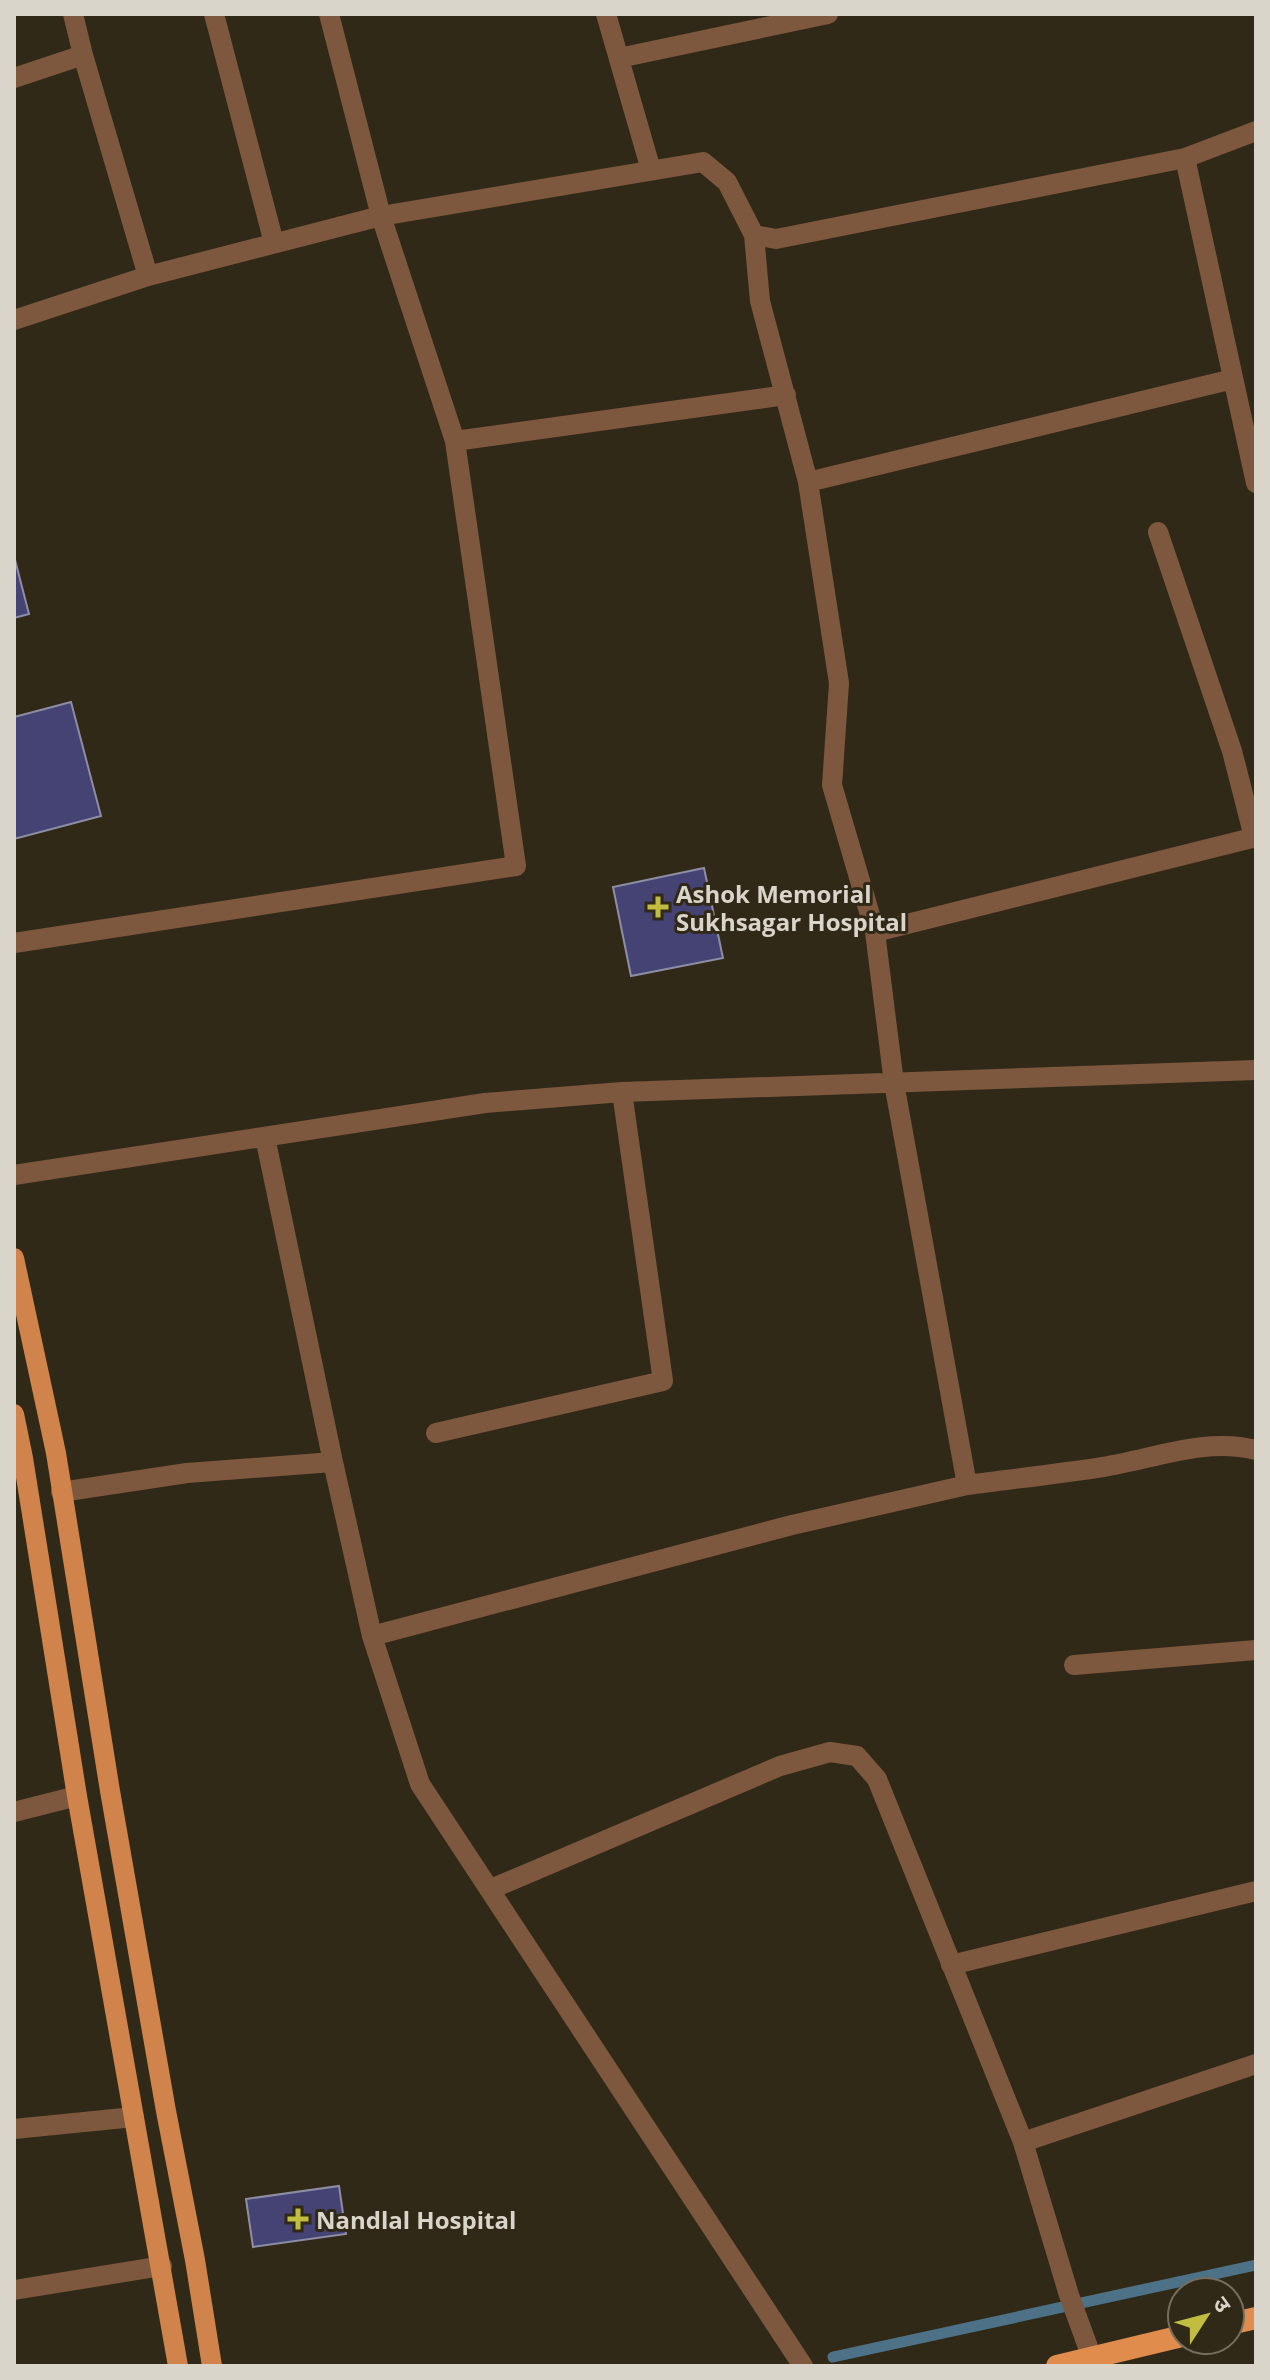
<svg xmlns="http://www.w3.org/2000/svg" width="1270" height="2380" font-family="'Open Sans','Noto Sans Devanagari',sans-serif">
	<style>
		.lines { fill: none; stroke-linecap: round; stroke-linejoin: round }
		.stream { stroke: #4d7287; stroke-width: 11 }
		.building { fill: #444374; stroke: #8d8ea3; stroke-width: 2 }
		.minor { stroke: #7e583e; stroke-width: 20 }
		.primary { stroke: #d0834a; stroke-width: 20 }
		.trunk { stroke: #e08c4c; stroke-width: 22 }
		.poi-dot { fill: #c1bd40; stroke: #312918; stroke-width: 3 }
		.labels { text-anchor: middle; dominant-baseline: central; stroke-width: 6; stroke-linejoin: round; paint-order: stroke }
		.poi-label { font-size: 24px; font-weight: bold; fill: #dad5ca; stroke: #312918; text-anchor: start }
	</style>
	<rect width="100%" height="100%" fill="#312918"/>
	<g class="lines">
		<!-- stream -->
		<path class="stream" d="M833,2357L1256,2265"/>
	</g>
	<!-- building -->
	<path class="building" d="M14,556L29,614L14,618Z
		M71,702L101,816L14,839V717Z
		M704,868L723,958L631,976L613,887Z
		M339,2186L346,2234L253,2247L246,2199Z"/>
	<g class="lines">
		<!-- minor -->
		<path class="minor" d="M73,14L83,55L148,276
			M214,14L274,243
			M606,14L651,170
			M619,58L828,14
			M14,78L83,55
			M1185,158L1256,483
			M754,235L760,301L808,482L839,683L832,785L875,932
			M14,320L148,276L381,216L703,162L727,182L754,235L776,239L1185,158L1256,131
			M455,441L786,395
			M808,482L1233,379
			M1158,532L1232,751L1254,837
			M14,943L516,866L455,441L381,216L329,14
			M265,1137L333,1462
			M14,1175L485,1103L622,1092L1256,1070
			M436,1433L663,1381L622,1092
			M967,1485C1012,1479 1058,1474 1103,1467C1154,1459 1204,1437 1256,1450
			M61,1492L187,1473L333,1462L372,1636L420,1784L803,2366
			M372,1636L792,1525L967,1485L894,1083L875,932L1256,837
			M1074,1665L1256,1650
			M14,1812L77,1796
			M491,1889L780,1766L830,1752L857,1756L877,1779L1023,2142L1069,2295L1092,2358
			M951,1965L1256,1891
			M14,2129L134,2117
			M1023,2142L1256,2064
			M14,2290L162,2266"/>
		<!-- primary -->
		<path class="primary" d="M14,1258L56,1453L110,1791L166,2111L195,2260L212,2366
			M14,1414L23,1458L77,1796L178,2366"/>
		<!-- trunk -->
		<path class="trunk" d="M1230,2324L1256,2318
			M1057,2366L1182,2336"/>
	</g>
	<!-- markers -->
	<g class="poi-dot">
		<path d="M654 895h8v8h8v8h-8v8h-8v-8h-8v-8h8z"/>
		<path d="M294 2207h8v8h8v8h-8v8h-8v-8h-8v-8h8z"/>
	</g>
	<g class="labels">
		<!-- poi labels -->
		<g class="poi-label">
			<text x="676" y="893">Ashok Memorial<tspan x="676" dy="28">Sukhsagar Hospital</tspan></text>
			<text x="316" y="2219">Nandlal Hospital</text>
		</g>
	</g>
	<!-- border -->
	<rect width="1270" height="2380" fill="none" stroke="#dad5ca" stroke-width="32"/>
	<!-- north arrow -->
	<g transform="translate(1206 2316) rotate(54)"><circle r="38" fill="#312918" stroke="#756e5f" stroke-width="2"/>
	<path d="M0-6L14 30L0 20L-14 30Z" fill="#c1bd40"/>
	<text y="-12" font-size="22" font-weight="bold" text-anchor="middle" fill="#dad5ca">उ</text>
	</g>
</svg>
